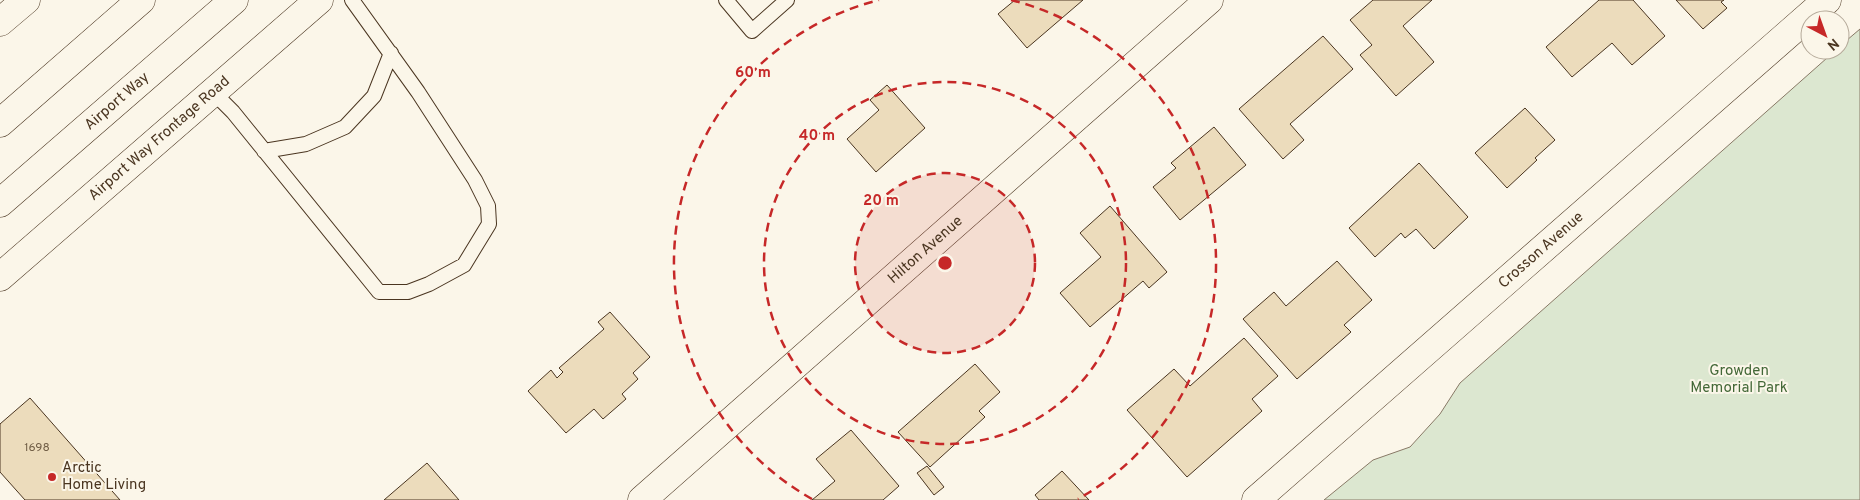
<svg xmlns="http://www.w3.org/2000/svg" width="1860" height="500" font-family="Overpass,sans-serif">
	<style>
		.green { fill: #dce7d0; stroke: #887966 }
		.building { fill: #ecdcbc; stroke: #4a3520 }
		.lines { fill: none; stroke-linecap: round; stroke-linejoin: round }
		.service-casing { stroke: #4a3520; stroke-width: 16 }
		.minor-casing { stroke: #4a3520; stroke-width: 29 }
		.primary-casing { stroke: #4a3520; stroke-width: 29 }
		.service { stroke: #fbf6e9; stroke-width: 14 }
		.minor { stroke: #fbf6e9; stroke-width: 28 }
		.primary { stroke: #fbf6e9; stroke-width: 28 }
		.ring { fill: none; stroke: #c62828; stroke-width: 2.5; stroke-dasharray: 9 6 }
		.poi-dot { fill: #c62828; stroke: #fbf6e9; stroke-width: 2 }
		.labels { text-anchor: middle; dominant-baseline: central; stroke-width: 4; stroke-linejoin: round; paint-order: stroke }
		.number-label { font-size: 12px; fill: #725f47 }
		.street-label { font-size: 15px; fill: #4a3520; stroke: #fbf6e9 }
		.park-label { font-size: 15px; fill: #436837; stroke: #fbf6e9 }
		.poi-label { font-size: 15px; fill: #4a3520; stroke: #fbf6e9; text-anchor: start }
		.centre { fill: #c62828; stroke: #fbf6e9; stroke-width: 2.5 }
		.ring-label { font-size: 15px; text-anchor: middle; font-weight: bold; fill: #c62828; stroke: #fbf6e9; stroke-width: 4; stroke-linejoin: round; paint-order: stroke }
	</style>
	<rect width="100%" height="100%" fill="#fbf6e9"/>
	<!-- green -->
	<path class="green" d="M1860,29V500H1324L1373,460L1410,447L1440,414L1460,383L1836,50H1840V46Z"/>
	<!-- building -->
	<path class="building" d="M1015,0H1083L1027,48L998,14Z
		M1373,0H1432L1403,26L1434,62L1396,96L1360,55L1372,45L1350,20Z
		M1599,0H1633L1665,36L1632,65L1612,43L1572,77L1546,47Z
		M1676,0H1724L1721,2L1727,8L1703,29Z
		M1323,36L1353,69L1290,124L1304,140L1283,159L1239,109Z
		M887,85L925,128L876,172L847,139L879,110L870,100Z
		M1525,108L1555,140L1535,158L1537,160L1507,188L1475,153Z
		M1214,127L1246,165L1180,220L1153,187L1176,168L1171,163Z
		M1419,163L1468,217L1434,249L1416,229L1405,238L1401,233L1375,257L1349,228Z
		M1110,206L1167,272L1149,288L1143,281L1090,327L1060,293L1101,257L1080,233Z
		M1337,261L1372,300L1344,325L1351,332L1297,379L1243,319L1274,292L1286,306Z
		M610,312L650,357L633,373L638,379L622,394L626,399L603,419L594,409L566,433L528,391L551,370L557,378L563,372L559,368L604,329L598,322Z
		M1244,338L1278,376L1252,399L1262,411L1187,477L1127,410L1174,369L1190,386Z
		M975,364L1000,392L979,411L985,417L930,467L898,432Z
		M30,398L120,500H25L0,472V424Z
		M851,430L899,486L883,500H812L835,481L816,459Z
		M427,463L459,500H384Z
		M927,466L944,487L934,495L917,473Z
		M1062,471L1089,500H1039L1035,495Z"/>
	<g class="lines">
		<defs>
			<path id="service" d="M726,0L752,31L787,0
				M213,92L233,112L379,292H408L429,284L464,265L489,224L488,206L475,180L418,92L352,0
				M264,151L306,144L345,127L374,96L391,53"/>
			<g id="minor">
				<path d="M0,22L26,0"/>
				<path id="s1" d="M0,277L319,0"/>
				<path id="s2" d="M642,500L1209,0"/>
				<path id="s3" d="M1256,500L1827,0"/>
			</g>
			<g id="primary">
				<path d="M0,123L141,0"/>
				<path id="s4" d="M0,203L234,0"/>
			</g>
		</defs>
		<!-- service casing -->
		<use href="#service" class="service-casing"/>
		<!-- minor casing -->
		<use href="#minor" class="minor-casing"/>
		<!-- primary casing -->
		<use href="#primary" class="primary-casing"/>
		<!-- service -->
		<use href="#service" class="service"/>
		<!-- minor -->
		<use href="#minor" class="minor"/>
		<!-- primary -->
		<use href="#primary" class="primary"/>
	</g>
	<!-- distance rings -->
	<circle cx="945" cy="263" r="90" fill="#c62828" fill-opacity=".12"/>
	<g class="ring">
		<circle cx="945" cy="263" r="90"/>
		<circle cx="945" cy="263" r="181"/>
		<path d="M812 499A271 271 0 0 1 879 0M1011 0A271 271 0 0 1 1078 499"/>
	</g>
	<!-- markers -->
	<circle class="poi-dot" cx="52" cy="477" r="5"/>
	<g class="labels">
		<!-- number labels -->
		<g class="number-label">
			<text x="37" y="448">1698</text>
		</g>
		<!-- street labels -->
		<g class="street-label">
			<text stroke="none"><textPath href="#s4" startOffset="155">Airport Way</textPath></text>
			<text stroke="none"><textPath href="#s1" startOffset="211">Airport Way Frontage Road</textPath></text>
			<text stroke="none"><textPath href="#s2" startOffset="378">Hilton Avenue</textPath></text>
			<text stroke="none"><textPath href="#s3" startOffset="379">Crosson Avenue</textPath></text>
		</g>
		<!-- park labels -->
		<g class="park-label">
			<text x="1739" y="371">Growden<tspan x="1739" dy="17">Memorial Park</tspan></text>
		</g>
		<!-- poi labels -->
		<g class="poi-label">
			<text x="62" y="468">Arctic<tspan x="62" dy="17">Home Living</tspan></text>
		</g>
	</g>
	<circle cx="945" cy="263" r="8" class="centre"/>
	<g class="ring-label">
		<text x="753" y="77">60 m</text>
		<text x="817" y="140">40 m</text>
		<text x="881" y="205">20 m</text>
	</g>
	<!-- north arrow -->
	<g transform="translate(1825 35) rotate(139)"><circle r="24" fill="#fbf6e9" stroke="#b4a999"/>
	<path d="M0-4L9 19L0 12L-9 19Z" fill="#c62828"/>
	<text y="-8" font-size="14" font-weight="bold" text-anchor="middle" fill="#4a3520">N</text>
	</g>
</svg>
